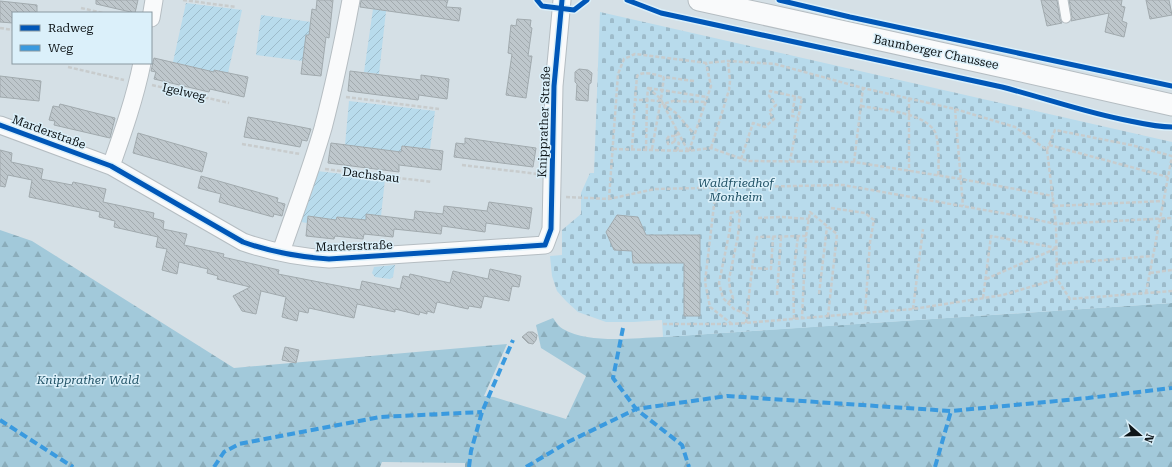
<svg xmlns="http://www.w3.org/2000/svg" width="1172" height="467" font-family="'Roboto Serif',serif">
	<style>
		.forest { fill: url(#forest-firs) }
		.cemetery { fill: url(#cemetery-stones) }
		.garden { fill: url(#garden-furrows) }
		.building { fill: url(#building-back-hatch); stroke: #a1aaae }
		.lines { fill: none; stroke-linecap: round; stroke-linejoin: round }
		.service-casing { stroke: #b5bdc2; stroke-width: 11 }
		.minor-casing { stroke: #b5bdc2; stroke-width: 19 }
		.tertiary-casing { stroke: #b5bdc2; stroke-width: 23 }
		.path { stroke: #c8cccd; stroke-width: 2.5; stroke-dasharray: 4 2; stroke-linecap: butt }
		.service { stroke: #f9fafb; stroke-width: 9 }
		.minor { stroke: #f9fafb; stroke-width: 17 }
		.tertiary { stroke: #f9fafb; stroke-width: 21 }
		.quiet { stroke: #3a9adf; stroke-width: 4; stroke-dasharray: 8 4; stroke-linecap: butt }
		.cycleway-casing { stroke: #dbf0fa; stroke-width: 8 }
		.cycleway { stroke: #0057b8; stroke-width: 5 }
		.labels { text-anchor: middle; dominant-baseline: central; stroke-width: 3; stroke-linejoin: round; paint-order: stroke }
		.street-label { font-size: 12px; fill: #0e1518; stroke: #dbf0fa }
		.park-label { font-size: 12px; font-style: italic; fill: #205165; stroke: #dbf0fa }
	</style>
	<defs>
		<pattern id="forest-firs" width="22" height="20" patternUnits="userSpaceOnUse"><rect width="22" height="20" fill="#a2c9da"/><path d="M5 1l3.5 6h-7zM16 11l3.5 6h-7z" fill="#8aacba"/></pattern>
		<pattern id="cemetery-stones" width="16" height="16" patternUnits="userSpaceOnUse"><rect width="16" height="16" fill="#b8dbec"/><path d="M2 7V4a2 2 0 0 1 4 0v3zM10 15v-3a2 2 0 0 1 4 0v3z" fill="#9dbbca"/></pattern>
		<pattern id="garden-furrows" width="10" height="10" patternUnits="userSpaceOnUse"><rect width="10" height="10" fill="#b8dbec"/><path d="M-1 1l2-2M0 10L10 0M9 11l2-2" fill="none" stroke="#9dbbca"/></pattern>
		<pattern id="building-back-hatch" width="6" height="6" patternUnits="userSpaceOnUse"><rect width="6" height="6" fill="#bec7cc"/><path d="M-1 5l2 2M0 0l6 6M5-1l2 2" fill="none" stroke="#a2aaae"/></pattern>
	</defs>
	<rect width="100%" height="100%" fill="#d5e0e6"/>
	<!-- forest -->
	<path class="forest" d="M0,230L32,241L234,368L507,344L484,396L494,397L566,419L586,376L541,348L536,325L553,318C556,322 559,327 563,329C589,344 633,338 662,337L1172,303V467H465V463L382,462L380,467H0Z"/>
	<!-- cemetery -->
	<path class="cemetery" d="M600,12L1172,142V303L663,337L662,320L634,322H606L578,312L566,301L557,291L552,276L550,256L562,255V230L581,214V193L590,173H594Z"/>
	<!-- garden -->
	<path class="garden" d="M186,3L242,10L228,73L215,70L214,72L173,62Z
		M373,9L386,11L379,74L364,72Z
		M261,15L311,22L309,35H306L303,61L256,55Z
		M349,101L435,111L430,149L402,146L401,152L345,145Z
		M317,171L385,179L381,216L366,214V220L337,217L336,220L308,216L307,223L301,222Z
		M395,265L393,277L390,279L375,277L372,273L374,267Z"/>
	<!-- building -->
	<path class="building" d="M96,0H138L135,13L96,4Z
		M317,0H333L329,38L326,37L321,76L301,74L306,35H309L312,9L316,10Z
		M361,0H448L446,7L461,8L459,21L360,7Z
		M1041,0H1057L1060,19L1062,23L1047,26Z
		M1069,0H1122L1121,6L1125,7L1122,21L1127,23L1124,37L1105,32L1109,13L1071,21L1072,17Z
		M1146,0H1169L1172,15L1150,19Z
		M0,1L37,5V13H13V23L0,22Z
		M517,19L531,20L530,27L532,28L528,56H532L526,98L506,95L512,54L508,53L511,25L516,26Z
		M154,58L214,72V70L248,77L244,97L210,89L209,92L154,79L156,72L151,71Z
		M579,69L588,70L592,73L591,83L589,84L588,101L576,100L577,84L575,82V72Z
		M350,71L421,80V75L449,79L447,99L419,95L418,100L348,91Z
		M0,76L41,81L39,101L0,97Z
		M60,104L115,118L110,138L54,125L55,121L49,120L53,106L59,107Z
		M248,117L276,122L311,129L307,141L302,140L300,147L262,140L244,137Z
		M138,133L207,153L202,172L133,153Z
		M465,138L536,148L533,167L454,157L456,143L465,144Z
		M331,143L401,152L402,146L443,151L441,170L399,165V172L328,163Z
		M0,150L12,153L11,162L43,169L41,179L72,185L73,182L106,189L103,202L154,213L153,218L164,221L163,229L187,234L184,245L224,254L223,257L279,270L278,274L360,290L362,281L400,289L403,276L409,277L410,274L450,283L453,271L488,279L490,269L521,276L519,287L512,286L509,301L484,296L481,308L469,306L468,309L437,302L434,313L427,311V314L420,312L419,315L395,309V312L357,304L354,318L309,308L308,313L299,311L297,321L282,317L286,297L261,291L256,314L242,311L233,296L250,287L217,279L218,276L207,273L208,269L179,262L177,274L162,270L167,249L156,247L158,237L114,227L115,221L99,217L100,212L29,197L32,180L8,175L5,187L0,186Z
		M201,176L278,198L277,202L285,204L282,216L274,214L273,217L219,202L221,194L198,188Z
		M489,202L532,208L529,229L486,223L485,232L442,226L441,234L394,229L393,237L364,234L363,239L335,236L334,239L306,236L308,216L336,220L337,217L366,220V214L414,220L415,211L443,214L444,206L487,211Z
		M617,215L638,217L646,235H700V316H684V263H633L632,251L614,250L606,232Z
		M528,332H533L537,335L536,340L533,344L528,343L522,337Z
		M285,347L299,350L296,363L282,360Z"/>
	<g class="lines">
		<defs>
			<path id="service" d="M1063,0L1066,18"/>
			<path id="minor" d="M151,18L154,0
				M0,125L111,166L243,242C271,252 299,257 329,259L545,245L551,229L554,86L562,0
				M111,166C123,132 135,98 142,63
				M281,252C295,211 311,170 323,128C334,86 343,43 351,0"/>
			<path id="tertiary" d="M699,0L1008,68L1172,105"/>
		</defs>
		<!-- service casing -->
		<use href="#service" class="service-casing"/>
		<!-- minor casing -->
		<use href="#minor" class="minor-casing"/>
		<!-- tertiary casing -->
		<use href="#tertiary" class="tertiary-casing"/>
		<!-- path -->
		<path class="path" d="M183,0L236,7
			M81,8L103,13
			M0,28L13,30
			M68,67L124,80
			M694,81L664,77L661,99L663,104L673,101L705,102
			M152,85L229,103
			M648,88L707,97
			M648,88L661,99L658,101L647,100Z
			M346,97L439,109
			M795,97L792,116L798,117
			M909,98V171
			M861,106C882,110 924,112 935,132C939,140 939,166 938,176
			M955,109L963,206
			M675,136H669L667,139L668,144L672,143L675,141
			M242,144L300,154
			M1049,145L1168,177
			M711,148L729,90L730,81L728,61
			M613,149L688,151L711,148L748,161L854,162L961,179L1053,196
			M632,149L635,100
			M652,149L661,99
			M646,150L647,100H635L637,76C644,70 656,75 664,77
			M1047,150L1055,130L1131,145L1172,156
			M677,151L679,143L675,141V136L679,133
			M688,151L663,104L676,113L694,134
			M689,151L711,86L706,63
			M741,159L753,123L765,127L774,119L769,112L776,105L769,96L770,91L802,98L790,161
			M854,162L863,88
			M462,165L538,174
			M325,169L432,182
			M716,188L705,282L710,307L732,324
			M566,197L609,199L655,189L843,185L1024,217L1056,224L1172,218
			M609,199L618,74L624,59L635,54L706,63L728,61L775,64L863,88L955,109L1015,127L1047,150L1056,224L1057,279L1070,299L1172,291
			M1054,206L1163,201
			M831,208L865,213L874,220L870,242L865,313
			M758,218L782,217L809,219
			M806,236L810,212L837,234L828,316
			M1056,264L1153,256
			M752,268L771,269L773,237
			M1150,273L1172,270
			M986,279L1057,248
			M1146,293L1172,156
			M819,294L827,227
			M777,295L781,237
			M983,298L991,236L1057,248
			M728,303L733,298L730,289L729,279L738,236L740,211L731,213L730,229L719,283L723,298L734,309L747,314
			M913,309L923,229
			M794,319L793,277L798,236
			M746,323L754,251L757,237L806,236L802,318
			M663,324H732L913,309L1003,295L1057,279"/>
		<!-- service -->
		<use href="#service" class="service"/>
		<!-- minor -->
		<use href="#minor" class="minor"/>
		<!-- tertiary -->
		<use href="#tertiary" class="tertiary"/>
		<!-- quiet -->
		<path class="quiet" d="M623,328L613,378L636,409L682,445L689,467
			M0,420L73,467
			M214,467L224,452L239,444L380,417L482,412
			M469,467L471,451L482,412L513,340
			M526,467L568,442L636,409L727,396L951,411L1088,398L1172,388
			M935,467L951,411"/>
		<defs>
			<path id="cycleway" d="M537,0L542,6L574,10L587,0
				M627,0L661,13L1002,87C1045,98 1086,113 1130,121C1144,124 1157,127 1172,127
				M779,0L850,17L1172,86
				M0,125L111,166L243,242C271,252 299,257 329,259L545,245L551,229L554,86L562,0"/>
		</defs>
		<!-- cycleway casing -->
		<use href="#cycleway" class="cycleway-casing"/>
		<!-- cycleway -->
		<use href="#cycleway" class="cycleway"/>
	</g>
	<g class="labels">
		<!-- street labels -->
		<g class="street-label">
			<text transform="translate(936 52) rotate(12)">Baumberger Chaussee</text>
			<text transform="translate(184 92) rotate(13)">Igelweg</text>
			<text transform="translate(544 122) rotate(-88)">Knipprather Straße</text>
			<text transform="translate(49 132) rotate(20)">Marderstraße</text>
			<text transform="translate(371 175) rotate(7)">Dachsbau</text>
			<text transform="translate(354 246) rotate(-2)">Marderstraße</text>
		</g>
		<!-- park labels -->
		<g class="park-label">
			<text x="736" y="183">Waldfriedhof<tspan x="736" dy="14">Monheim</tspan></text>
			<text x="88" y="380">Knipprather Wald</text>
		</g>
	</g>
	<!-- legend -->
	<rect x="12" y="12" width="140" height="52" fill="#dbf0fa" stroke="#8998a0"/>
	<rect x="20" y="25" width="20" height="6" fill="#0057b8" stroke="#8998a0"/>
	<text x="48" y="32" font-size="12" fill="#0e1518">Radweg</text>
	<rect x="20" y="45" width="20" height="6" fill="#3a9adf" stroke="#8998a0"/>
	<text x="48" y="52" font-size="12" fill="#0e1518">Weg</text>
	<!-- north arrow -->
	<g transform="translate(1140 435) rotate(110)" stroke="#dbf0fa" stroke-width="3" paint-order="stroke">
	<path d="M0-3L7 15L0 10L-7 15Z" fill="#0e1518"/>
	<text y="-6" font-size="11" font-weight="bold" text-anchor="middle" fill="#0e1518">N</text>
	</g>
</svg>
